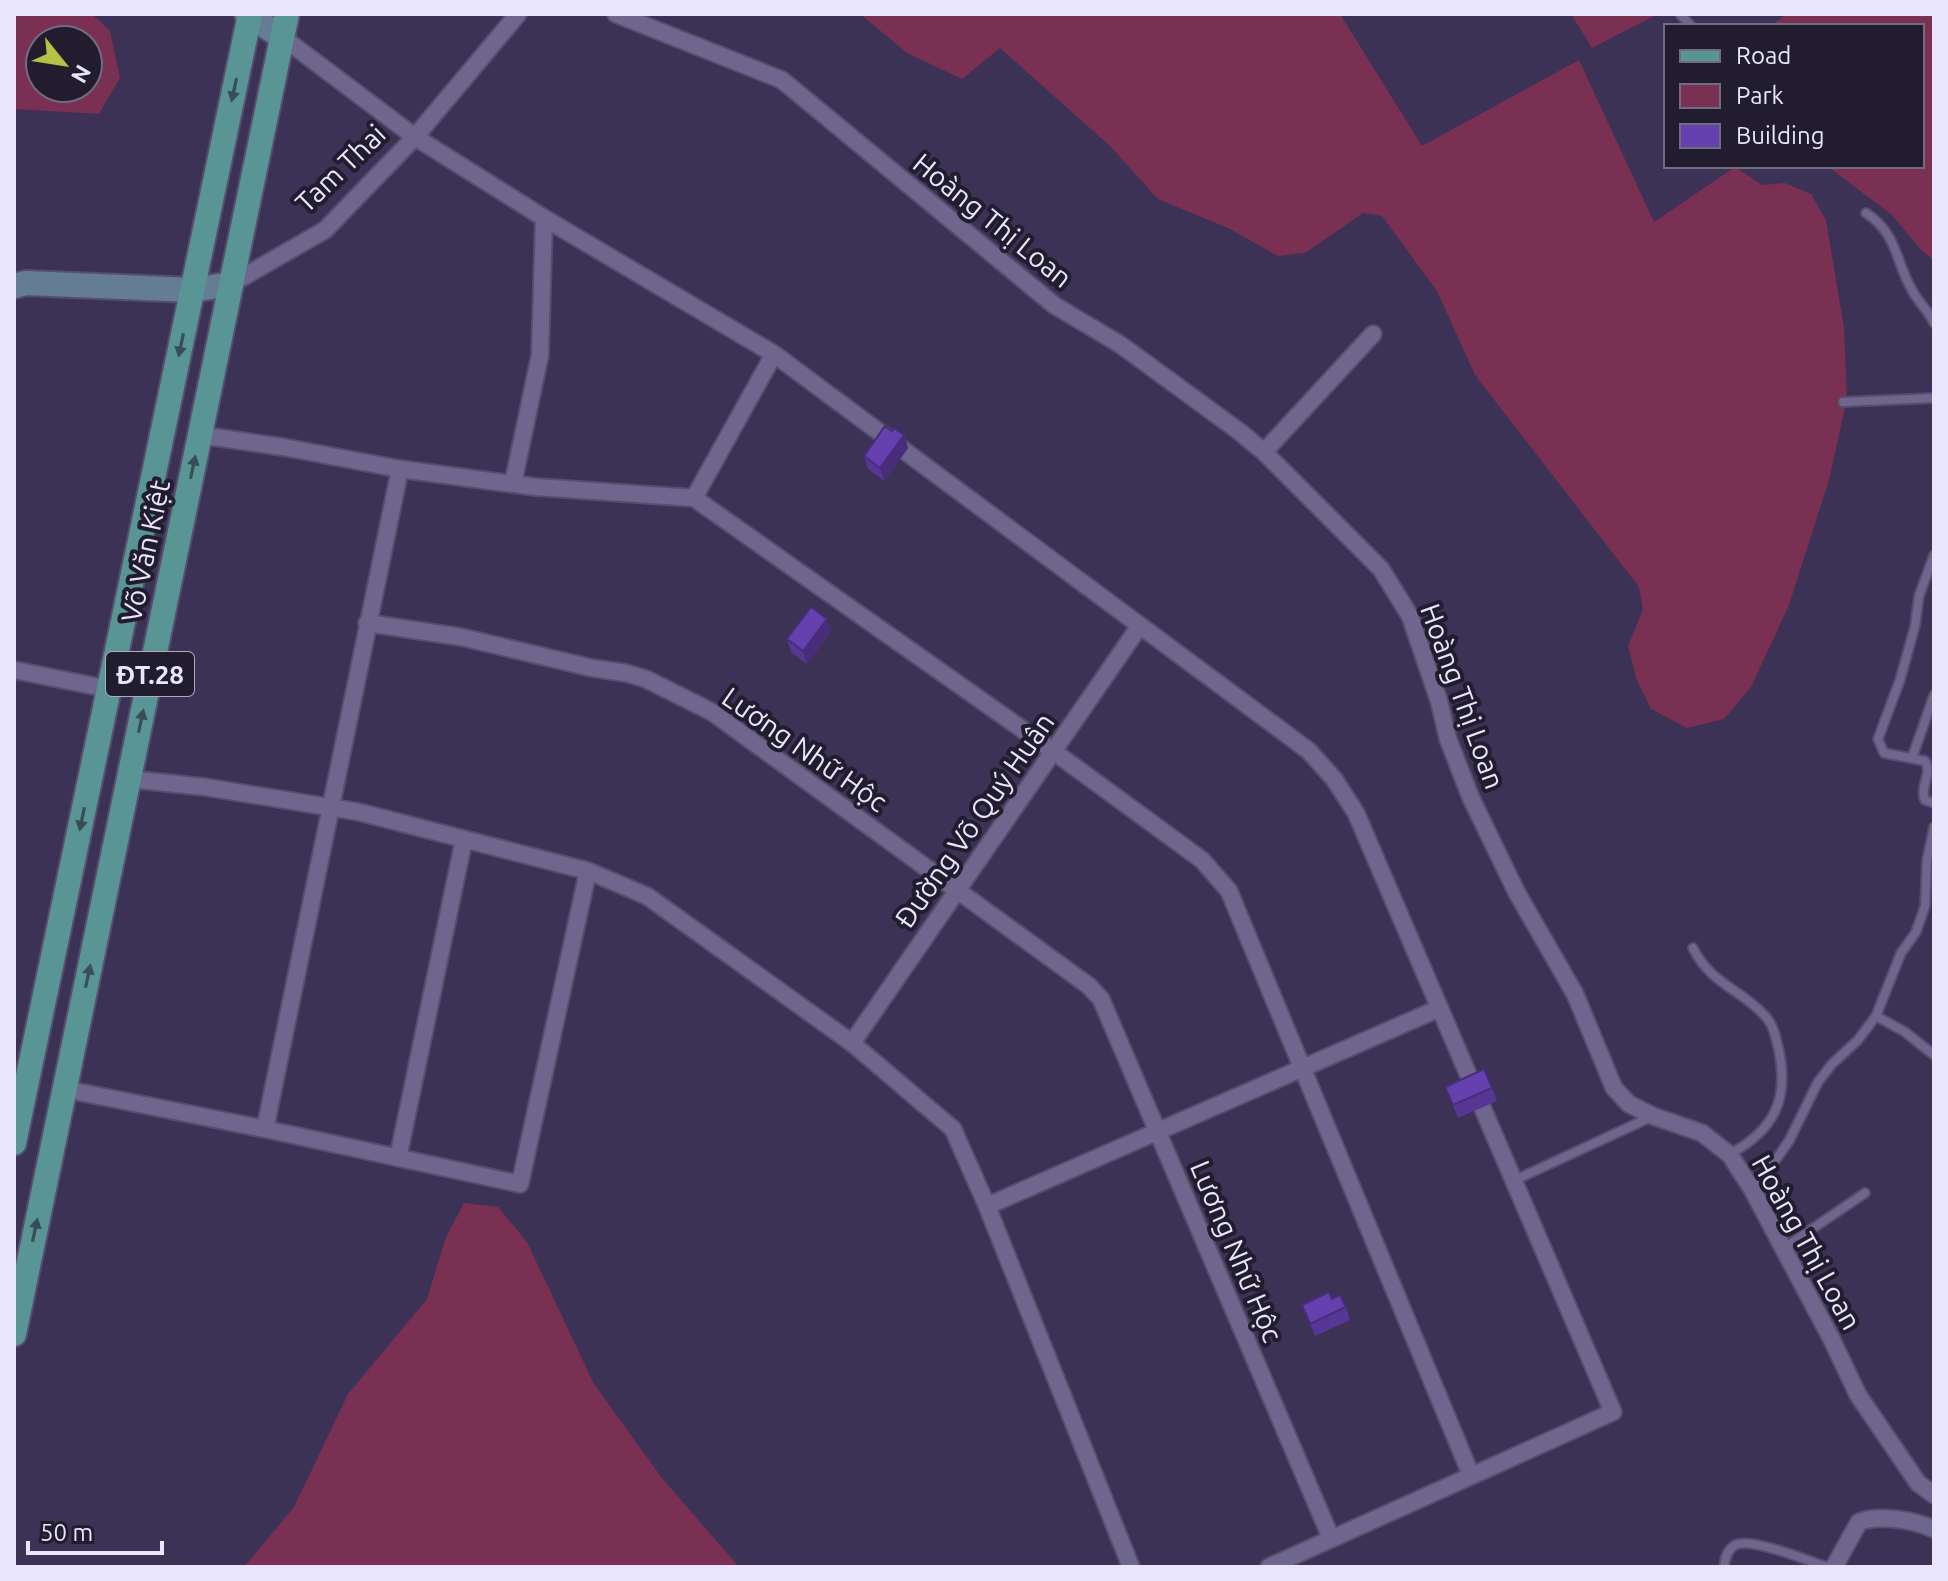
<svg xmlns="http://www.w3.org/2000/svg" width="1948" height="1581" font-family="Ubuntu,sans-serif">
	<style>
		.green { fill: #793052; fill-rule: evenodd }
		.lines { fill: none; stroke-linecap: round; stroke-linejoin: round }
		.lane-casing { stroke: #564e6c; stroke-width: 12 }
		.street-casing { stroke: #564e6c; stroke-width: 20 }
		.secondary-casing { stroke: #564e6c; stroke-width: 28 }
		.primary-casing { stroke: #564e6c; stroke-width: 28 }
		.lane { stroke: #6f668e; stroke-width: 8 }
		.street { stroke: #6f668e; stroke-width: 16 }
		.secondary { stroke: #647d92; stroke-width: 24 }
		.primary { stroke: #599595; stroke-width: 24 }
		.wall { fill: #573796 }
		.shaded-wall { fill: #472d7a }
		.building { fill: #6540af; stroke: #472d7a; stroke-width: 2 }
		.oneway { fill: #374d57 }
		.labels { text-anchor: middle; dominant-baseline: central; stroke-width: 8; stroke-linejoin: round; paint-order: stroke }
		.shield { fill: #211d2e; stroke: #ada9be; stroke-width: 2 }
		.shield-label { font-size: 26px; font-weight: bold; fill: #e9e5fc }
		.street-label { font-size: 28px; fill: #e9e5fc; stroke: #211d2e }
	</style>
	<rect width="100%" height="100%" fill="#3b3256"/>
	<!-- green -->
	<path class="green" d="M14,14H92L110,31L120,78L99,114L14,109ZM40,40H88V88H40Z
		M860,14H1340L1422,146L1579,60L1654,222L1735,167L1762,185L1785,183L1811,194L1826,220L1844,328L1847,398L1829,480L1789,605L1751,687L1724,719L1687,728L1651,709L1637,681L1628,646L1643,609L1639,587L1475,375L1437,291L1382,216L1363,213L1305,253L1278,256L1230,229L1158,199L1110,146L1000,48L962,79L907,53Z
		M1571,14H1658L1592,48Z
		M1786,14H1934V260L1922,251L1892,215L1827,166H1922V26H1771Z
		M464,1203L498,1207L527,1242L594,1384L662,1478L739,1567H244L294,1507L348,1394L427,1299L446,1237Z"/>
	<g class="lines">
		<defs>
			<path id="lane" d="M1680,14L1691,26
				M1866,213C1898,234 1895,261 1912,290C1918,302 1928,310 1934,323
				M1843,402L1934,398
				M1934,555L1919,596L1915,626L1900,680L1878,739L1884,753L1925,761C1933,774 1919,787 1925,800L1934,803
				M1912,758L1934,695
				M1693,948C1712,986 1742,989 1765,1016C1774,1025 1776,1039 1779,1051C1789,1100 1774,1130 1730,1154
				M1876,1016L1901,953L1916,932L1925,906L1927,860L1934,827
				M1513,1181L1653,1116
				M1757,1193L1760,1182L1789,1141L1818,1082L1832,1064L1858,1040L1876,1016L1905,1032L1934,1055
				M1784,1248L1865,1193
				M1724,1567C1725,1558 1727,1550 1735,1545C1752,1537 1808,1561 1827,1567"/>
			<path id="street" d="M616,14L782,80L1054,305L1121,345L1240,432L1264,452L1381,569L1410,616L1439,701L1448,739L1471,798L1517,893L1575,994L1614,1088L1629,1104L1653,1116L1702,1133L1730,1155L1752,1189L1832,1340L1858,1395L1918,1483L1934,1495
				M282,37L415,137L544,218L774,354L1309,751L1334,779L1356,813L1613,1412L1269,1567
				M231,284L325,230L415,137L518,14
				M200,435L283,447L400,469L536,487L694,498L1053,751L1202,860L1229,891L1471,1475
				M1264,452L1373,334
				M513,483L540,355L544,218
				M694,498L774,354
				M367,623L461,637L592,668L626,673L646,679L712,712L1089,986L1101,999L1331,1538
				M14,670L109,689
				M129,779L205,787L359,812L588,871L647,896L852,1043L953,1129L987,1206L1131,1567
				M852,1043L1139,627
				M64,1089L265,1129L520,1184L588,871
				M265,1129L400,469
				M398,1158L464,839
				M987,1206L1440,1008
				M1834,1567L1859,1522C1880,1514 1913,1520 1934,1529"/>
			<path id="secondary" d="M247,14L282,37
				M14,286L26,283L192,290L231,284"/>
			<path id="primary" d="M14,1143L250,14
				M14,1334L287,14"/>
		</defs>
		<!-- lane casing -->
		<use href="#lane" class="lane-casing"/>
		<!-- street casing -->
		<use href="#street" class="street-casing"/>
		<!-- secondary casing -->
		<use href="#secondary" class="secondary-casing"/>
		<!-- primary casing -->
		<use href="#primary" class="primary-casing"/>
		<!-- lane -->
		<use href="#lane" class="lane"/>
		<!-- street -->
		<use href="#street" class="street"/>
		<!-- secondary -->
		<use href="#secondary" class="secondary"/>
		<!-- primary -->
		<use href="#primary" class="primary"/>
	</g>
	<!-- wall -->
	<path class="wall" d="M892,431L904,435L908,448L884,481L868,469L864,456Z
		M831,631L807,664L791,652L787,639Z
		M1445,1087L1492,1088L1497,1101L1458,1118Z
		M1332,1299L1346,1307L1350,1320L1315,1336L1302,1305Z"/>
	<!-- shaded-wall -->
	<path class="shaded-wall" d="M904,435L908,448L884,481L880,468Z
		M827,619L831,631L807,664L803,651Z"/>
	<!-- building -->
	<path class="building" d="M885,426L892,431L894,428L904,435L880,468L864,456Z
		M811,607L827,619L803,651L787,639Z
		M1484,1069L1492,1088L1453,1105L1445,1087Z
		M1329,1292L1332,1299L1340,1295L1346,1307L1310,1324L1302,1305Z"/>
	<!-- one-way arrows -->
	<defs><path id="oneway-solid" d="M-6-.8H1V-3.2L6.5 0L1 3.2V.8H-6Z" transform="scale(2)"/></defs>
	<g class="oneway">
		<use href="#oneway-solid" transform="translate(234 90) rotate(102)"/>
		<use href="#oneway-solid" transform="translate(181 345) rotate(102)"/>
		<use href="#oneway-solid" transform="translate(193 467) rotate(-78)"/>
		<use href="#oneway-solid" transform="translate(141 721) rotate(-78)"/>
		<use href="#oneway-solid" transform="translate(82 819) rotate(102)"/>
		<use href="#oneway-solid" transform="translate(88 976) rotate(-78)"/>
		<use href="#oneway-solid" transform="translate(35 1230) rotate(-78)"/>
	</g>
	<g class="labels">
		<!-- shield labels -->
		<rect class="shield" x="106" y="652" width="88" height="44" rx="6"/>
		<g class="shield-label">
			<text x="150" y="674">ĐT.28</text>
		</g>
		<!-- street labels -->
		<g class="street-label">
			<text transform="translate(340 168) rotate(-44)">Tam Thai</text>
			<text transform="translate(993 220) rotate(39)">Hoàng Thị Loan</text>
			<text transform="translate(145 551) rotate(-78)">Võ Văn Kiệt</text>
			<text transform="translate(1463 696) rotate(70)">Hoàng Thị Loan</text>
			<text transform="translate(805 749) rotate(35)">Lương Nhữ Hộc</text>
			<text transform="translate(974 820) rotate(-55)">Đường Võ Quý Huân</text>
			<text transform="translate(1807 1242) rotate(61)">Hoàng Thị Loan</text>
			<text transform="translate(1237 1251) rotate(67)">Lương Nhữ Hộc</text>
		</g>
	</g>
	<!-- border -->
	<rect width="1948" height="1581" fill="none" stroke="#e9e5fc" stroke-width="32"/>
	<!-- legend -->
	<rect x="1664" y="24" width="260" height="144" fill="#211d2e" stroke="#716d80" stroke-width="2"/>
	<rect x="1680" y="50" width="40" height="12" fill="#599595" stroke="#716d80" stroke-width="2"/>
	<text x="1736" y="64" font-size="24" fill="#e9e5fc">Road</text>
	<rect x="1680" y="84" width="40" height="24" fill="#793052" stroke="#716d80" stroke-width="2"/>
	<text x="1736" y="104" font-size="24" fill="#e9e5fc">Park</text>
	<rect x="1680" y="124" width="40" height="24" fill="#6540af" stroke="#716d80" stroke-width="2"/>
	<text x="1736" y="144" font-size="24" fill="#e9e5fc">Building</text>
	<!-- north arrow -->
	<g transform="translate(64 64) rotate(120)"><circle r="38" fill="#211d2e" stroke="#716d80" stroke-width="2"/>
	<path d="M0-6L14 30L0 20L-14 30Z" fill="#b6c148"/>
	<text y="-12" font-size="22" font-weight="bold" text-anchor="middle" fill="#e9e5fc">N</text>
	</g>
	<!-- scale -->
	<path d="M28 1541v12h134v-12" fill="none" stroke="#e9e5fc" stroke-width="4"/>
	<text x="40" y="1541" font-size="24" fill="#e9e5fc" stroke="#211d2e" stroke-width="6" paint-order="stroke">50 m</text>
</svg>
